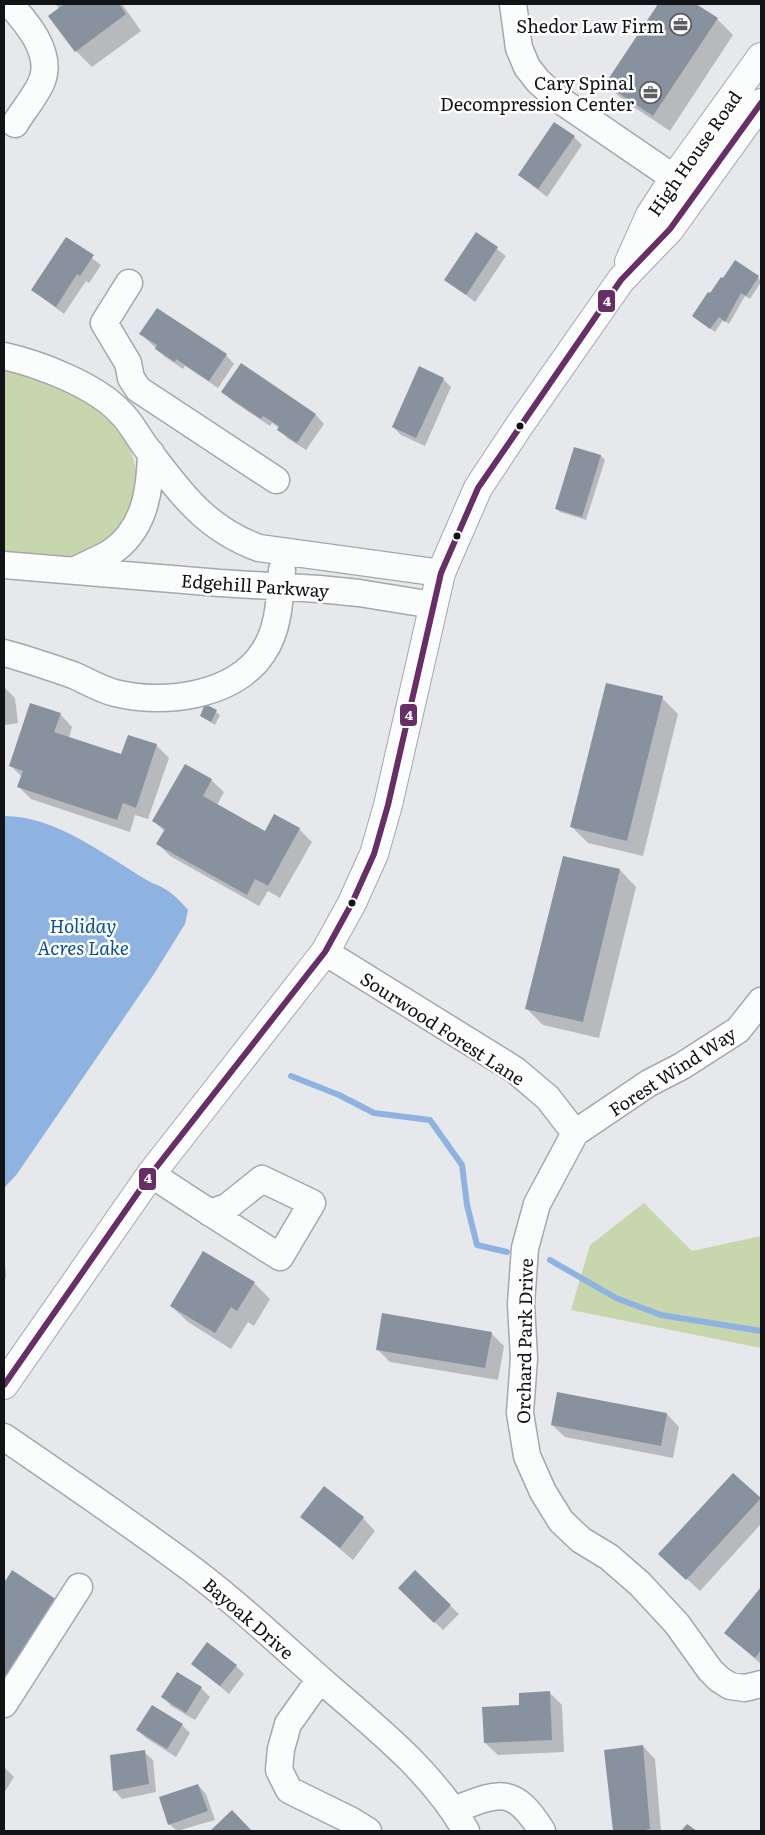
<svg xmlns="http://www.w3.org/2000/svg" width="765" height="1835" font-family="Literata,serif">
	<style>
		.green { fill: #c8d6ad }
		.water { fill: #8eb3e1 }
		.shadow { fill: #0003 }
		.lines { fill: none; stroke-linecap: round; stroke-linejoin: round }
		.stream { stroke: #8eb3e1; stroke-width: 6 }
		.building { fill: #88929f }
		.minor-casing { stroke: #a5a7aa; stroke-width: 29 }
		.major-casing { stroke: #a5a7aa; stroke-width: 30 }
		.minor { stroke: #fbfcfc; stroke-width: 26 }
		.major { stroke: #fbfcfc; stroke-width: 28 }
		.bus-1-casing { stroke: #fff; stroke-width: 10 }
		.bus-1 { stroke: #672e68; stroke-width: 6 }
		.bus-dot { fill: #121316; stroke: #fff; stroke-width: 2 }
		.labels { text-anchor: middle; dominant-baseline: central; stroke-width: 5; stroke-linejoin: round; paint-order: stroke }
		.poi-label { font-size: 18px; fill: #121316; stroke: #fff; text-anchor: end }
		.street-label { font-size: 18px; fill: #121316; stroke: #fff }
		.water-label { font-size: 19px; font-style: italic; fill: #04509e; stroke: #fff }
		.line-badge { stroke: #fff; stroke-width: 2 }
		.badge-label { font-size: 14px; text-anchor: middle; font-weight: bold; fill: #fff }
	</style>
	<rect width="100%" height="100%" fill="#e6e8eb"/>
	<!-- green -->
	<path class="green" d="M4,367L65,390L93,407L112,424L130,448L136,468V493L131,514L104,545L66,560L4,557Z
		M644,1203L692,1251L761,1236V1348L571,1310L590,1245Z"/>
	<!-- water -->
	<path class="water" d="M4,816C57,816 107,857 152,883C167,888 177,897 188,910L185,924L154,974L17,1174L4,1188Z"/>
	<!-- shadow -->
	<path class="shadow" d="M55,4H122L141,31L92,67L76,51L60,9Z
		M659,4H694L717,19L733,35L670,131L623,100L606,84Z
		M574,137L582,145L547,197L519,175Z
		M476,233L506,256L475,302L445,279Z
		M66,239L101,265L89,283L86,281L64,314L32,290Z
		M758,277L761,282L750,299L745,296L729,324L723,320L715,332L693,316Z
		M141,334L226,355L234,364L218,388L185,366L183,369L165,357Z
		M241,365L316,415L324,424L306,450L287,438L279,428L272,423L270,426L231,400L223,392Z
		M443,379L451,387L425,446L401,435L393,427Z
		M575,448L601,456L605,460L586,520L560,512L556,508Z
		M4,687L15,698L18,723L5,725L4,732Z
		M662,698L678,714L643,856L588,843L571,826Z
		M206,706L220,715L215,725L201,716Z
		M60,714L72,727L69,738L122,756L156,745L169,758L148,819L135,815L130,832L31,799L19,787L22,777L11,766Z
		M211,780L224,792L217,805L265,832L275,816L299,829L312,842L280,898L268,891L259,906L170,856L158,844L165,832L154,821Z
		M564,857L620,870L636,887L599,1038L543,1025L526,1008Z
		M4,1249L6,1278H4Z
		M254,1283L270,1299L254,1326L248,1322L231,1349L188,1322L171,1306Z
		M491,1333L504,1346L498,1380L390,1362L377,1349Z
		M667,1414L679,1427L673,1458L565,1437L552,1425Z
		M733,1474L761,1500V1524L700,1591L673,1566Z
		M302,1517L363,1518L375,1531L353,1560Z
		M12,1572L4,1697V1585Z
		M415,1572L459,1614L443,1630L400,1588Z
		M761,1589V1664L726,1633Z
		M193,1664L236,1666L244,1674L229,1694Z
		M178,1673L201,1688L210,1697L195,1720L171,1706L163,1697Z
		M549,1692L562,1705L564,1752L498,1755L485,1743L521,1706Z
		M182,1725L190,1733L176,1757L146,1738L138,1730Z
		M643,1746L655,1759L661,1831H614L606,1751Z
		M144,1752L153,1760L156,1792L122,1799L114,1790Z
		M4,1767L14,1777L4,1793Z
		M198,1785L206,1794L215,1820L177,1831L169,1824Z"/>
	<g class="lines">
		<!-- stream -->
		<path class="stream" d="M291,1076L339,1095L374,1113L430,1120L462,1165L467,1205L477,1245L507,1252
			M550,1260L616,1298L661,1315L761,1331"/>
	</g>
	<!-- building -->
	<path class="building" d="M64,4H119L126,14L75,52L48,16Z
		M658,4H696L718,18L653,116L605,84Z
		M554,122L575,136L538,189L518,175Z
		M476,232L498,247L466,295L444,280Z
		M66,237L94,255L80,276L77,274L56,307L31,290Z
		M735,260L759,276L746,296L741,293L725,322L719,317L710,329L692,316L708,292L710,293L721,277L723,278Z
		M157,308L227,354L209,381L176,359L175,362L155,349L157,345L139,334Z
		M241,363L316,414L297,443L277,430L279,426L263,416L261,419L221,392Z
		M419,366L444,378L416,438L392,427Z
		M574,447L601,455L582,517L555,509Z
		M606,683L663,696L627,841L570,827Z
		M30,703L61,713L54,732L121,754L128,735L157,744L136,808L123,803L117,820L17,787L23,771L9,766Z
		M205,704L217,710L211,722L200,716Z
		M185,764L212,779L203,796L265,831L274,814L300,828L268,886L255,879L247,895L156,844L165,829L152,821Z
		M563,856L620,869L583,1022L525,1009Z
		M203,1251L255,1282L237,1311L231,1307L215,1333L170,1306Z
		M382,1313L492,1332L485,1368L376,1350Z
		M557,1392L667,1413L661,1446L551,1425Z
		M733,1473L761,1498L686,1580L658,1554Z
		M324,1486L364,1517L340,1548L300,1517Z
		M12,1570L63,1604L4,1694V1583Z
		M415,1570L451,1605L434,1623L398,1588Z
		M761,1587V1650L755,1658L724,1633Z
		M207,1642L237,1665L220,1686L191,1664Z
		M177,1672L202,1687L186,1713L161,1697Z
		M550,1691L552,1740L484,1743L482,1707L519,1705V1693Z
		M152,1705L183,1724L167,1749L136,1730Z
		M643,1745L650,1829L639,1831H613L604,1750Z
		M145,1750L149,1784L113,1791L110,1755Z
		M198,1784L208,1811L168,1825L159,1797Z
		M232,1810L251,1830L250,1831H210Z
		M687,1824L697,1831H681Z"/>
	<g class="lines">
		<defs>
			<path id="minor" d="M10,4C27,23 51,51 43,78C38,94 23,110 15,124
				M513,4L519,48L527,67L538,81L557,98L674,178
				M129,283L104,323L128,363L131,378L138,389L276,480
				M4,356C39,364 95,385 120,412C130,421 137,435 145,446C179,491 204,528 259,548L441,573
				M4,565L220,583L319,589L359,593L433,605
				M76,570C87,564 100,559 110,553C145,530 150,491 151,453
				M4,653C27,659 50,667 73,675C87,681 100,689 115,693C163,705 235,697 264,651C279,629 280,596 282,570
				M325,952L515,1070L548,1098L575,1133
				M761,1001L738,1030L682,1066L649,1083L575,1133L537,1204L525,1248L521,1304L524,1358L520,1413L527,1456L543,1492L561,1521L581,1540L609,1557L640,1584L677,1624L710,1670L719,1679L730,1686L745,1688L761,1684
				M151,1174C193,1202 237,1230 280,1257L312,1203L262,1179L227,1207L210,1213
				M4,1437C62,1477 121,1517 178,1559C231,1597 279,1643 328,1686C379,1730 433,1773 466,1831
				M320,1679L288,1724L281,1749L279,1770L289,1790L352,1821L368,1831
				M4,1704L79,1587
				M454,1810C500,1792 513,1785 542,1831"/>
			<path id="major" d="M629,262L650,215L674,178L761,57
				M4,1385L151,1174L325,952L352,903L374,854L388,805L441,573L478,488L519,426L621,280L670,229L761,103"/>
		</defs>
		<!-- minor casing -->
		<use href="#minor" class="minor-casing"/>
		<!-- major casing -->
		<use href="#major" class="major-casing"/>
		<!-- minor -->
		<use href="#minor" class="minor"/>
		<!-- major -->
		<use href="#major" class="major"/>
		<defs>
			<path id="bus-1" d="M4,1385L151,1174L325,952L352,903L374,854L388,805L441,573L478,488L621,280L670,229L761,103"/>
		</defs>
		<!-- bus-1 casing -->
		<use href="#bus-1" class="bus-1-casing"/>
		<!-- bus-1 -->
		<use href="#bus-1" class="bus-1"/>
	</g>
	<!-- icons -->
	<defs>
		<symbol id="office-ring" viewBox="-11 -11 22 22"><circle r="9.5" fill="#fff" stroke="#5c5e61" stroke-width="1.5"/><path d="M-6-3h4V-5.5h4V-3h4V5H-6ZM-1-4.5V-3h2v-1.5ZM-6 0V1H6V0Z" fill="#5c5e61"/></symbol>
	</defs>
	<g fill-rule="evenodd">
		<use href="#office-ring" x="668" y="12" width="25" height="25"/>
		<use href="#office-ring" x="638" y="80" width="25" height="25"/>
	</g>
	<!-- markers -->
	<g class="bus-dot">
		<circle cx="520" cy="426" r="4.5"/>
		<circle cx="457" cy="536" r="4.5"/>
		<circle cx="352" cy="903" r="4.5"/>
	</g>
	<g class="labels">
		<!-- poi labels -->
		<g class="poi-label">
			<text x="664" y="25">Shedor Law Firm</text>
			<text x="634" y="82">Cary Spinal<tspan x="634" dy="21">Decompression Center</tspan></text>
		</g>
		<!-- street labels -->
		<g class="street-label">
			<text transform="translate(694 153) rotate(-55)">High House Road</text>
			<text transform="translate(255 585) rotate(4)">Edgehill Parkway</text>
			<text transform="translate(443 1028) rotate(33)">Sourwood Forest Lane</text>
			<text transform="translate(672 1071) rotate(-33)">Forest Wind Way</text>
			<text transform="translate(524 1341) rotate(-89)">Orchard Park Drive</text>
			<text transform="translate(249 1618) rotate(41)">Bayoak Drive</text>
		</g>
		<!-- water labels -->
		<g class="water-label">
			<text x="83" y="925">Holiday<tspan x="83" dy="22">Acres Lake</tspan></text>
		</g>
	</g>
	<g class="line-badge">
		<rect x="597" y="289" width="19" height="24" rx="5" fill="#672e68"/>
		<rect x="399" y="703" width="19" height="24" rx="5" fill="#672e68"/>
		<rect x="138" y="1167" width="19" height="24" rx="5" fill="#672e68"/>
	</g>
	<g class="badge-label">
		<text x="607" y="306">4</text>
		<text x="409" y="720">4</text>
		<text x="148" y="1183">4</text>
	</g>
	<!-- border -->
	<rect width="765" height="1835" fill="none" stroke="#121316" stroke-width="10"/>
</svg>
